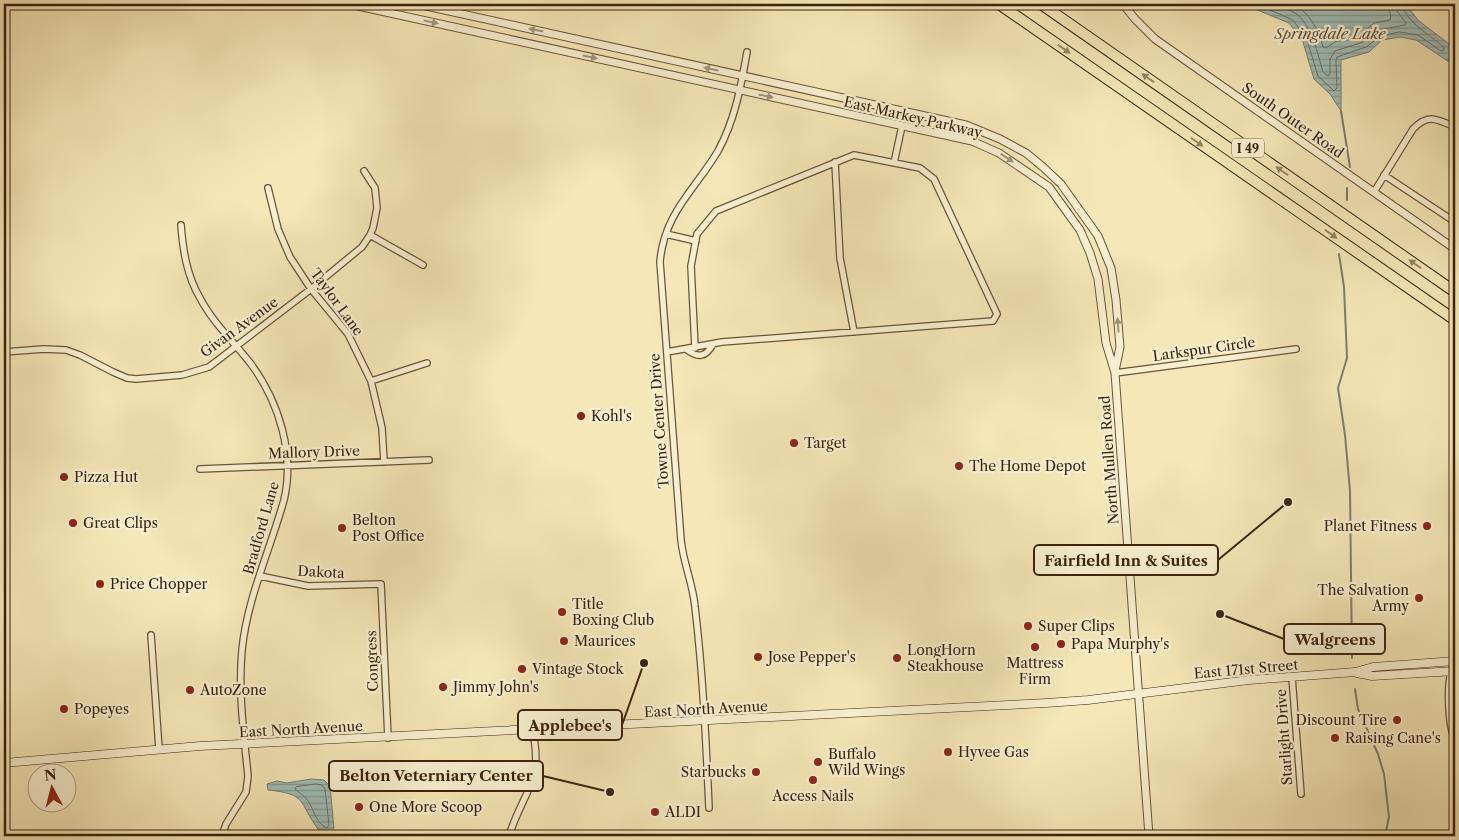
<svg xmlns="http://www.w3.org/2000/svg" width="1459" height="840" font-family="'Libre Caslon Text',serif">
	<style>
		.water { fill: url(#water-rules); stroke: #788075 }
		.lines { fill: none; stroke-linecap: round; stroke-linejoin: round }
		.shore { stroke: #6e7064; stroke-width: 1 }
		.stream { stroke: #788075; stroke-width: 2 }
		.minor-casing { stroke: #6a5338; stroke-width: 8 }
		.tertiary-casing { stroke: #6a5338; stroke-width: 9 }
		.secondary-casing { stroke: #3c220e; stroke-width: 9 }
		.motorway-casing { stroke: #3c220e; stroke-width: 12 }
		.minor { stroke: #f8efd0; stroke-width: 5.5 }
		.tertiary { stroke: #f8efd0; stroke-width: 7 }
		.secondary { stroke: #f8efd0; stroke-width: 8 }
		.motorway { stroke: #f5e7b7; stroke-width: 10 }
		.oneway { fill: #a39379 }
		.oneway2 { fill: #988462 }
		.poi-dot { fill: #8f2418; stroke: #f8efd0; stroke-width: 2 }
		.labels { text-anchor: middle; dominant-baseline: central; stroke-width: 4.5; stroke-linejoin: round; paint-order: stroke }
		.shield { fill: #f8efd0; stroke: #746048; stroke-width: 1 }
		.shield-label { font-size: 12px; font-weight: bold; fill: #3c220e }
		.street-label { font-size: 14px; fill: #3c220e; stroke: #f8efd0 }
		.poi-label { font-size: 14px; fill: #3c220e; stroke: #f8efd0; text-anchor: start }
		.water-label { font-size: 15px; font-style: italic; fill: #5a5141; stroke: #f8efd0 }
		.leader { fill: none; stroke: #3c220e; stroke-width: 2 }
		.callout-dot { fill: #3c220e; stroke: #f8efd0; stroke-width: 2 }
		.callout { fill: #f8efd0; stroke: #3c220e; stroke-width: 2 }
		.callout-label { font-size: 15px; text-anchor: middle; font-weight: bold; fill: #3c220e }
	</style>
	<defs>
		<pattern id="water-rules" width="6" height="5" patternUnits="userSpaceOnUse" patternTransform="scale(1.25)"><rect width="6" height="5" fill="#a0beb9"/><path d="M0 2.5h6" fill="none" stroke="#849a95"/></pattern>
	</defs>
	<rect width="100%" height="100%" fill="#f5e7b7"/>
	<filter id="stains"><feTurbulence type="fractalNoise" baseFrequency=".004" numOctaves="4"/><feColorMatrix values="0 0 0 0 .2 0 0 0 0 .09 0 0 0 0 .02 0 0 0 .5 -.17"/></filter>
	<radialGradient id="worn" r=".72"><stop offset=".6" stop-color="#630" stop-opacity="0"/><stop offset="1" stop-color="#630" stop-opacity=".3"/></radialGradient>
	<!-- water -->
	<path class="water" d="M1247,4H1405L1419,21L1448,43L1455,52V66L1416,40L1400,37L1382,40L1369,52L1341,60V111L1330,94L1314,79L1303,42L1289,23L1255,9Z
		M311,779L324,780L330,786L334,829L332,834L318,829C298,802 308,794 268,790L267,784L277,781L287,783Z"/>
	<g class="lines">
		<!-- shore -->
		<path class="shore" d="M1256,4L1293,20L1307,40L1318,76L1334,91L1337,88L1336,61L1337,57L1366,47L1381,36L1399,32L1418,35L1441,51L1444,50V47C1432,37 1404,20 1402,4
			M1273,4C1280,7 1288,9 1295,13C1311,23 1318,55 1323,72L1328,76L1330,73V59L1335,51L1363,42L1379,30L1405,25L1406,23L1397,11L1395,4
			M1292,4C1309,11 1319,30 1323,47L1326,48L1335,42L1360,35L1374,23L1390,20L1391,17L1388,4
			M316,784L322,785L325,789L329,825L327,828C314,823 314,806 305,797C302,794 298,792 295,789L296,787Z"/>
		<!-- stream -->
		<path class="stream" d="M1341,111L1350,167
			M1347,188V200
			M1339,254L1344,287L1347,358L1338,388L1345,435L1350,491L1352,658
			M1355,689L1358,709L1378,754L1384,774L1389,817L1385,836"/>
		<defs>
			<path id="minor" d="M4,74H6
				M835,162L840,258L854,332
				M894,163L902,126
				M1384,175L1455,222
				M268,188L278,229L290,257L311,289L348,334L371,381L382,428L384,462
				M1374,192L1413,129C1428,113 1437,119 1455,127
				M181,225C183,251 187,276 200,298C213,323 234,342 251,364C279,402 295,454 284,500C270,550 247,599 242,650C238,692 244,735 248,776L246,792L226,824L222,836
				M666,234L696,241
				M370,235L423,265
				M686,349C698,359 706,357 713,344
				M4,352L44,349L66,350L80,355L113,372L127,378L136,379L182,375L209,367L311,289L362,247L370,235L373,228L377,208L375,188L364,171
				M667,352L722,342L993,321L997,314L934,179L920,168L854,155L716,211L697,234L691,266L695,348
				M1115,373L1296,349
				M371,381L427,363
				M200,469L429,460
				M260,576L308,586L381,584L388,738
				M151,635L159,749
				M1451,672C1447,687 1448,726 1455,740
				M1292,677L1301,794
				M709,808C706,741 703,674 695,607C693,584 683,562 681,540L660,262C664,213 695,190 718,151C735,120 741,86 747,52
				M509,836C522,793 545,780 532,730"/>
			<path id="tertiary" d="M349,4L972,141L999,153L1049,187L1080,230L1090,253L1098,279L1106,343L1115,373L1149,836
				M417,4L966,125L1000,139L1026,153L1043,167L1061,184L1098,236L1111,268L1116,300L1120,347L1115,371
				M1123,4L1135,19L1155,39L1455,249"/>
			<path id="secondary" d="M1357,673L1372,676L1455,671
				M4,763L200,746L1046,703L1088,700L1249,680L1355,672L1373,667L1455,661"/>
			<path id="motorway" d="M999,4L1455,320
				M1041,4L1455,292"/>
		</defs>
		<!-- minor casing -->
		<use href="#minor" class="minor-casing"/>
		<!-- tertiary casing -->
		<use href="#tertiary" class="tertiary-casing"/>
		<!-- secondary casing -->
		<use href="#secondary" class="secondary-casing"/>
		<!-- motorway casing -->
		<use href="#motorway" class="motorway-casing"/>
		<!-- minor -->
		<use href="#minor" class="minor"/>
		<!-- tertiary -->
		<use href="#tertiary" class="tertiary"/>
		<!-- secondary -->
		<use href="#secondary" class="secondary"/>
		<!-- motorway -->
		<use href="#motorway" class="motorway"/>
	</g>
	<!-- one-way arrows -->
	<defs><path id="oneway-solid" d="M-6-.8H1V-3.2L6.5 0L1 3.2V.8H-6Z" transform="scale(1.25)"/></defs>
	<g class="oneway">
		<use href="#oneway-solid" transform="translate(431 22) rotate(12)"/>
		<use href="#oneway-solid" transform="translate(536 30) rotate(-168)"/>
		<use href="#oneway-solid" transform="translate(590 57) rotate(12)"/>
		<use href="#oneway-solid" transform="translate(711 69) rotate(-168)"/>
		<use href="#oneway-solid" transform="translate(766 96) rotate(12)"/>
		<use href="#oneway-solid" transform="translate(1007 158) rotate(33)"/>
		<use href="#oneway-solid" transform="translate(1118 325) rotate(-94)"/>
	</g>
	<g class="oneway2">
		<use href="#oneway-solid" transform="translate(1064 49) rotate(35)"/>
		<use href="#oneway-solid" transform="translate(1148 78) rotate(-145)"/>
		<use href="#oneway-solid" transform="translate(1197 142) rotate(35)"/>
		<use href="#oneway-solid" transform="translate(1282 171) rotate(-145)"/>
		<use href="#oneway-solid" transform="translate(1331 234) rotate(35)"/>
		<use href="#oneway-solid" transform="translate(1415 264) rotate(-145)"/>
	</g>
	<!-- markers -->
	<g class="poi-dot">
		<circle cx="581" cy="416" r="5"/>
		<circle cx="794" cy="443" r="5"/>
		<circle cx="959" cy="466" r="5"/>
		<circle cx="64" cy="477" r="5"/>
		<circle cx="73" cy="523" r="5"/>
		<circle cx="1427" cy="526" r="5"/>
		<circle cx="342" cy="528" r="5"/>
		<circle cx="100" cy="584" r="5"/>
		<circle cx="1419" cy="598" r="5"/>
		<circle cx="562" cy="612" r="5"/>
		<circle cx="1028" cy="626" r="5"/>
		<circle cx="564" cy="641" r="5"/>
		<circle cx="1061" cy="644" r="5"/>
		<circle cx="1035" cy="647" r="5"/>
		<circle cx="758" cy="657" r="5"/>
		<circle cx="897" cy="658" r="5"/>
		<circle cx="522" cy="669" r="5"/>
		<circle cx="443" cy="687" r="5"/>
		<circle cx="190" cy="690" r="5"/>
		<circle cx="64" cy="709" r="5"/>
		<circle cx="1397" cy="720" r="5"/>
		<circle cx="1335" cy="738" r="5"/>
		<circle cx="948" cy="752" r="5"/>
		<circle cx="818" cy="762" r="5"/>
		<circle cx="756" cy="772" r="5"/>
		<circle cx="813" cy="780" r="5"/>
		<circle cx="359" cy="807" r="5"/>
		<circle cx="655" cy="812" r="5"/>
	</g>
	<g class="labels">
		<!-- shield labels -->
		<rect class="shield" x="1232" y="138.5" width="32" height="19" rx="4"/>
		<g class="shield-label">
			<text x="1248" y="148">I 49</text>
		</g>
		<!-- street labels -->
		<g class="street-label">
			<text transform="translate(913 117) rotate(13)">East Markey Parkway</text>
			<text transform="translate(1293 120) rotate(35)">South Outer Road</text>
			<text transform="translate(337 302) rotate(54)">Taylor Lane</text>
			<text transform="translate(239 327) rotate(-36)">Givan Avenue</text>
			<text transform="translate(1204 349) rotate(-8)">Larkspur Circle</text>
			<text transform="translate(659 421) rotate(-94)">Towne Center Drive</text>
			<text transform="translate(314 452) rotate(-2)">Mallory Drive</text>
			<text transform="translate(1109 460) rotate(-94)">North Mullen Road</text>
			<text transform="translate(261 528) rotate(-74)">Bradford Lane</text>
			<text transform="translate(321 572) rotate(3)">Dakota</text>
			<text transform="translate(372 661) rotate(-92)">Congress</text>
			<text transform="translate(1246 669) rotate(-5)">East 171st Street</text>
			<text transform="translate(706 709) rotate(-3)">East North Avenue</text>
			<text transform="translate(301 729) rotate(-3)">East North Avenue</text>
			<text transform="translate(1284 737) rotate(-94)">Starlight Drive</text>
		</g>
		<!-- poi labels -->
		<g class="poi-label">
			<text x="591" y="416">Kohl's</text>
			<text x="804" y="443">Target</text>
			<text x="969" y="466">The Home Depot</text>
			<text x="74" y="477">Pizza Hut</text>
			<text x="352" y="520">Belton<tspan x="352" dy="16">Post Office</tspan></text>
			<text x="83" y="523">Great Clips</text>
			<text x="1417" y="526" text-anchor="end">Planet Fitness</text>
			<text x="110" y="584">Price Chopper</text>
			<text x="1409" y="590" text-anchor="end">The Salvation<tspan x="1409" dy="16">Army</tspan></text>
			<text x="572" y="604">Title<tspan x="572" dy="16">Boxing Club</tspan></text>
			<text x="1038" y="626">Super Clips</text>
			<text x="574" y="641">Maurices</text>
			<text x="1071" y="644">Papa Murphy's</text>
			<text x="907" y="650">LongHorn<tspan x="907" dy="16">Steakhouse</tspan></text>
			<text x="768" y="657">Jose Pepper's</text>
			<text x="1035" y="663" text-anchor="middle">Mattress<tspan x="1035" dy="16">Firm</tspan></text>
			<text x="532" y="669">Vintage Stock</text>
			<text x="453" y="687">Jimmy John's</text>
			<text x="200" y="690">AutoZone</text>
			<text x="74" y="709">Popeyes</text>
			<text x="1387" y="720" text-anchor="end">Discount Tire</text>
			<text x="1345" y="738">Raising Cane's</text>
			<text x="958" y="752">Hyvee Gas</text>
			<text x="828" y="754">Buffalo<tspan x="828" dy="16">Wild Wings</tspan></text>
			<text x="746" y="772" text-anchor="end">Starbucks</text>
			<text x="813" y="796" text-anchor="middle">Access Nails</text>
			<text x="369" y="807">One More Scoop</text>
			<text x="665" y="812">ALDI</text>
		</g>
		<!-- water labels -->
		<g class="water-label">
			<text x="1330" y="33">Springdale Lake</text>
		</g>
	</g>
	<!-- callouts -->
	<path class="leader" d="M1288 502L1218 560M1220 614L1284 639M644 663L622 725M610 792L543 776"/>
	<g class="callout-dot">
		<circle cx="1288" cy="502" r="5"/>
		<circle cx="1220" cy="614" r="5"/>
		<circle cx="644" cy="663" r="5"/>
		<circle cx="610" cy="792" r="5"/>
	</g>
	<g class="callout">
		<rect x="1034" y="545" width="184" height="30" rx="5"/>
		<rect x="1284" y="624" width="101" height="30" rx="5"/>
		<rect x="518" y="710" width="104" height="30" rx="5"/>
		<rect x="329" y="761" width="214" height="30" rx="5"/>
	</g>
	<g class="callout-label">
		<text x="1126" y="566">Fairfield Inn &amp; Suites</text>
		<text x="1335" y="645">Walgreens</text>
		<text x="570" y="731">Applebee's</text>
		<text x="436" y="781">Belton Veterniary Center</text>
	</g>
	<!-- margin -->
	<rect width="1459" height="840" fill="none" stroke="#f5e7b7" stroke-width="20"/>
	<rect x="5" y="5" width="1449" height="830" fill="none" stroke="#3c220e" stroke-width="2.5"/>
	<rect x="10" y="10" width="1439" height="820" fill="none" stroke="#3c220e"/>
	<!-- north arrow -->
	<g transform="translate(52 788) rotate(353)"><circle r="24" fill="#f8efd0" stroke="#ad9d82"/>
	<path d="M0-4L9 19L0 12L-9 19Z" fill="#8f2418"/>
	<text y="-8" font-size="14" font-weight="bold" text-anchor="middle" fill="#3c220e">N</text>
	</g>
	<rect width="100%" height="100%" filter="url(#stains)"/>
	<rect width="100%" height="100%" fill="url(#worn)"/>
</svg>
